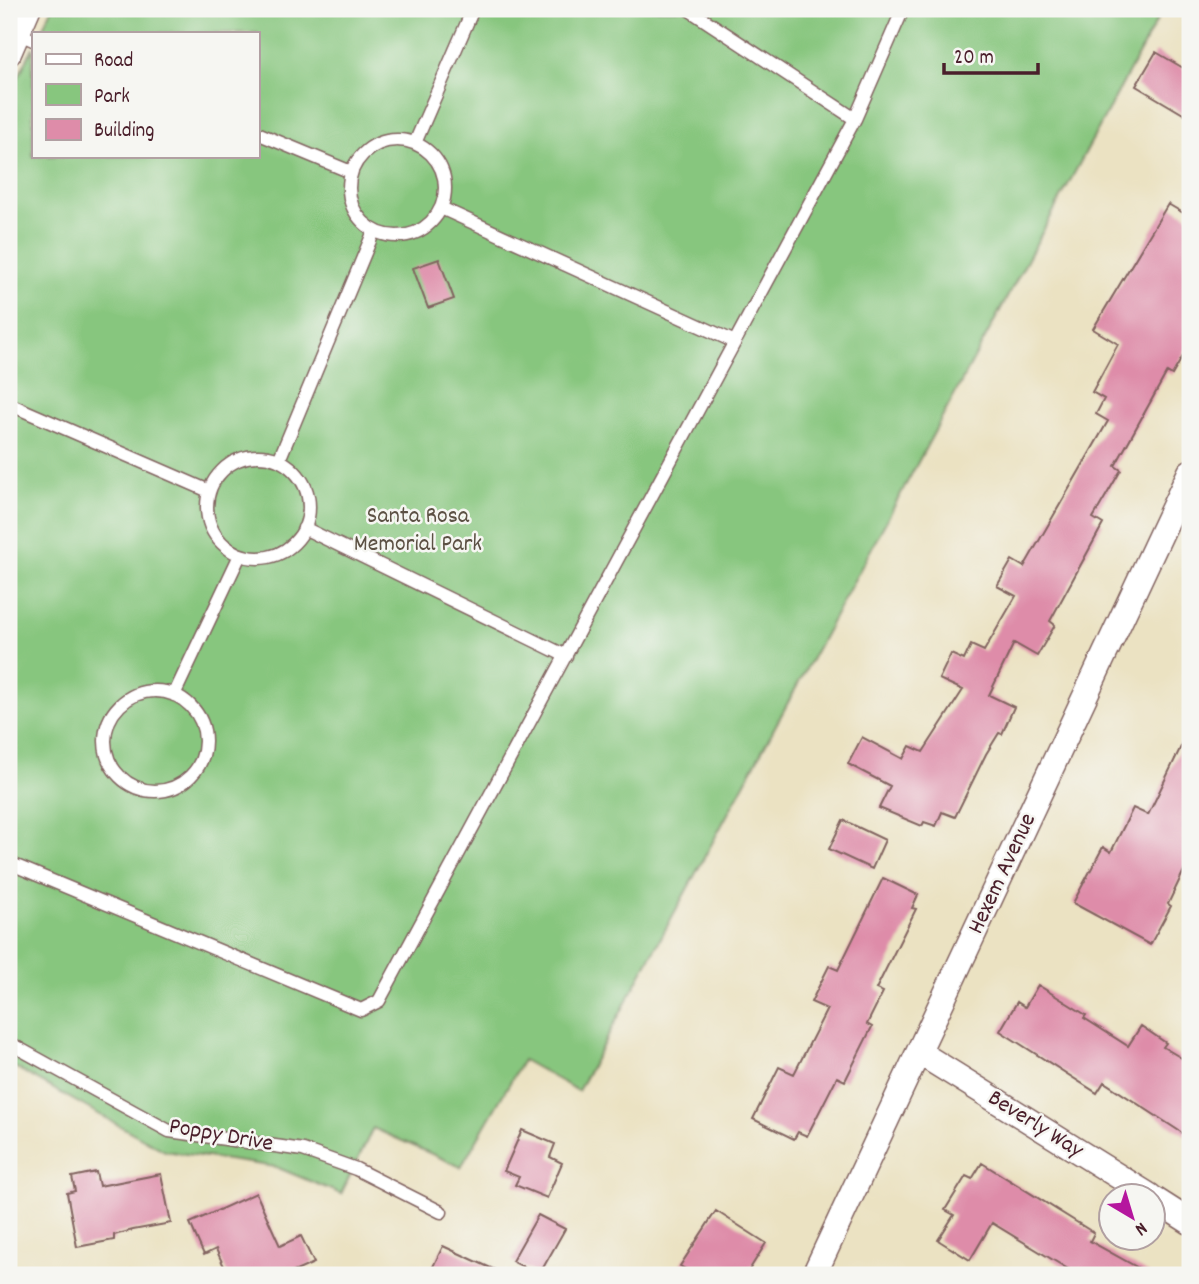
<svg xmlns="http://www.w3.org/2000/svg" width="1199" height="1284" font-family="Dekko,sans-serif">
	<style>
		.green { fill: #87c67e; stroke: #687254; stroke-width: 2 }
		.building { fill: #de8ca9 }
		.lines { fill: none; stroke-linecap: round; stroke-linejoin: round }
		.lane-casing { stroke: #826360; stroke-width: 15 }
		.street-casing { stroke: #826360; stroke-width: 27 }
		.lane { stroke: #fff; stroke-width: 12 }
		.street { stroke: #fff; stroke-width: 24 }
		.labels { text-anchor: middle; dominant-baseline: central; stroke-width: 5; stroke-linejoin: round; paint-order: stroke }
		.park-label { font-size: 24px; fill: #5c5144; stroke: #f6f6f2 }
		.street-label { font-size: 24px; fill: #4a1f2b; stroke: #f6f6f2 }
	</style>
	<rect width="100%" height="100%" fill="#f6f6f2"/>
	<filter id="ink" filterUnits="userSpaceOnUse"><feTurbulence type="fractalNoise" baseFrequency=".0143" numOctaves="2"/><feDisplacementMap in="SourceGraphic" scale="14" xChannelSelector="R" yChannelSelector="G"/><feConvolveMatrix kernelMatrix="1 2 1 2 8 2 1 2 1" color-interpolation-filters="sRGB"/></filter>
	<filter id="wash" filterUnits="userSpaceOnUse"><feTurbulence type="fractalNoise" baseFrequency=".00686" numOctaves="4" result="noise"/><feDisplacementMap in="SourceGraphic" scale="28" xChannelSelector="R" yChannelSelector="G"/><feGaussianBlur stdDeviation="1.57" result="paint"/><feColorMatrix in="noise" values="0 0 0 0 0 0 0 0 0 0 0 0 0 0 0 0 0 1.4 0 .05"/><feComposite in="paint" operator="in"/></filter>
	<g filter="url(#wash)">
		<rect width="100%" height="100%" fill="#ebe2c2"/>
		<!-- green -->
		<path class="green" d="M52,9H1163L578,1091L523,1060L461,1167L373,1128L341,1194L276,1167L165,1151L9,1064V96L33,47V156H257V33H40Z"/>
		<g id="blocks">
			<!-- building -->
			<path class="building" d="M1156,52L1190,72V118L1136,86Z
				M1168,204L1190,217V344L1172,375L1167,372L1115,466L1121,470L1093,518L1103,524L1050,621L1055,625L1037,656L1014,643L989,695L1014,707L1002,734L999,733L986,754L955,817L942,812L936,826L924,822L922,826L879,808L890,786L848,764L862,737L903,759L910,746L923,752L963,690L939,679L951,654L964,660L971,645L984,651L1016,596L997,586L1012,560L1024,567L1108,421L1096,414L1104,399L1092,392L1118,344L1093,329Z
				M439,259L454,299L428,308L413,268Z
				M1190,728V858L1168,904L1171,906L1150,945L1073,903L1103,847L1111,852L1133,808L1148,815Z
				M843,820L885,840L872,869L829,849Z
				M883,878L918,895L912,908L916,909L876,989L883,992L867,1024L872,1027L845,1081L837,1077L807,1136L798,1132L794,1139L753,1119L779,1067L794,1074L827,1009L811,1002L829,966L838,970Z
				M1038,985L1086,1015L1084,1018L1128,1046L1141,1026L1166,1043L1163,1047L1190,1063V1138L1104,1082L1097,1093L1000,1031L1017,1002L1025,1007Z
				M522,1130L555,1144L550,1157L562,1163L547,1198L515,1185L519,1177L504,1171Z
				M982,1163L1094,1233L1090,1241L1151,1275H1078L992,1223L970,1260L941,1242L938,1240L954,1215L945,1210L966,1176L972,1179Z
				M96,1172L99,1186L161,1174L171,1223L133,1230L114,1235V1240L77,1247L67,1193L75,1191L72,1177Z
				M256,1193L280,1246L301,1236L314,1263L287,1275H228L216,1249L204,1255L190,1223Z
				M716,1211L766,1243L746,1275H696L680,1266Z
				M538,1215L565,1229L539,1275L512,1261Z
				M443,1246L506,1275H429Z"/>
		</g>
	</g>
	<g filter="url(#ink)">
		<use href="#blocks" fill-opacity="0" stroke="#826360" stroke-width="2"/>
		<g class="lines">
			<defs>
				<path id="lane" d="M688,9L855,119
					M17,33L33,40
					M257,133L351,172
					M349 188a48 48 0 1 1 96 0a48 48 0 1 1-96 0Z
					M415,143L473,9
					M441,208L735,342
					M9,404L209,491
					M207 507a51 51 0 1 1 102 0a51 51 0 1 1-102 0Z
					M279,460L374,231
					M304,528L566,656
					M105 741a50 50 0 1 1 100 0a50 50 0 1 1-100 0Z
					M174,695L240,555
					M9,863L361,1010L379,1001L855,119L903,9
					M9,1043L169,1131L303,1150L356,1169L441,1212"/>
				<path id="street" d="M9,53L28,9
					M920,1053L1150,1196
					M1154,1199L1190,1222
					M814,1275L1190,472"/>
			</defs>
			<!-- lane casing -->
			<use href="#lane" class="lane-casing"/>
			<!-- street casing -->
			<use href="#street" class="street-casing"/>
			<!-- lane -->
			<use href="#lane" class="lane"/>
			<!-- street -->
			<use href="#street" class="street"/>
		</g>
	</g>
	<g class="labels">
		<!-- park labels -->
		<g class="park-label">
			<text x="418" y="517">Santa Rosa<tspan x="418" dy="28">Memorial Park</tspan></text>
		</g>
		<!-- street labels -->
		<g class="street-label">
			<text transform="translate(1003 874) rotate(-65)">Hexem Avenue</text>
			<text transform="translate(1035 1125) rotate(32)">Beverly Way</text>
			<text transform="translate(221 1136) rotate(10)">Poppy Drive</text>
		</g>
	</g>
	<!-- margin -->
	<rect width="1199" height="1284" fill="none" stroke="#f6f6f2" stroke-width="35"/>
	<!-- legend -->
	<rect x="32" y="32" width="228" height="126" fill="#f6f6f2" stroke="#b1a0a2" stroke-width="2"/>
	<rect x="46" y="54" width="35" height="10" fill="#ffffff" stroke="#b1a0a2" stroke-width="2"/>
	<text x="94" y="66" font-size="21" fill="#4a1f2b">Road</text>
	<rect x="46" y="84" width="35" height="21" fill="#87c67e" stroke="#b1a0a2" stroke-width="2"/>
	<text x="94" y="102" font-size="21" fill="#4a1f2b">Park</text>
	<rect x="46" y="119" width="35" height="21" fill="#de8ca9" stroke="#b1a0a2" stroke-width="2"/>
	<text x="94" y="136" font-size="21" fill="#4a1f2b">Building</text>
	<!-- north arrow -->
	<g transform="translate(1132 1217) rotate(142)"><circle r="33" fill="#f6f6f2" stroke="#b1a0a2" stroke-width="2"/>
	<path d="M0-5L12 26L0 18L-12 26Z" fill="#b5179e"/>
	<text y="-10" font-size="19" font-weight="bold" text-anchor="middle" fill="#4a1f2b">N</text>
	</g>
	<!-- scale -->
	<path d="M944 63v10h94v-10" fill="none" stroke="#4a1f2b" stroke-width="3.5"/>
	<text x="954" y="63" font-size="21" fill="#4a1f2b" stroke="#f6f6f2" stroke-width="5" paint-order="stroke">20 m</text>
</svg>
